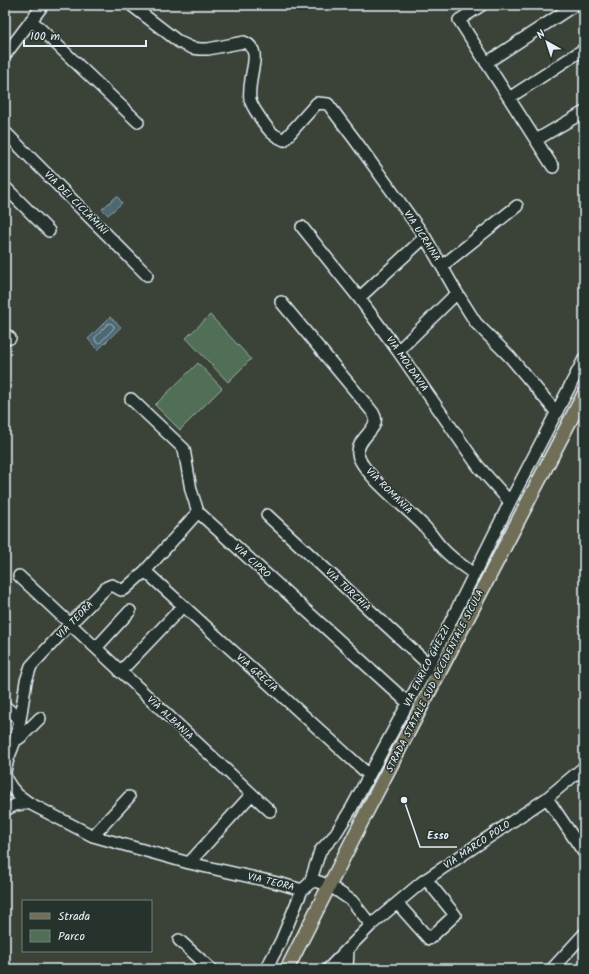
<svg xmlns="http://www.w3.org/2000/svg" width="589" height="974" font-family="Kalam,sans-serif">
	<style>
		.green { fill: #516e57; stroke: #9cb0a8 }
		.water { fill: #4e6873; stroke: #8c9fa8 }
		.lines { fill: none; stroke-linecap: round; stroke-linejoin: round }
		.shore { stroke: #aabac3; stroke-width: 1 }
		.minor-casing { stroke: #e8f1f8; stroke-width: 14 }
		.major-casing { stroke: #e8f1f8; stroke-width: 16 }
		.minor { stroke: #26332d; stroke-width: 11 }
		.major { stroke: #716e59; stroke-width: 13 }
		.labels { text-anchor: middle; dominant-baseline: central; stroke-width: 3; stroke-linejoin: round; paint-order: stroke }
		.street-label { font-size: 10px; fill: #e8f1f8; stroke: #26332d }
		.leader { fill: none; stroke: #e8f1f8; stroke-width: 1.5 }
		.callout-dot { fill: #e8f1f8; stroke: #26332d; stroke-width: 1.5 }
		.callout-label { font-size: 11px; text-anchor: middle; font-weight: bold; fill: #e8f1f8; stroke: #26332d; stroke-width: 3; stroke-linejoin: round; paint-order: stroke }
	</style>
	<rect width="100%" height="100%" fill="#3b4238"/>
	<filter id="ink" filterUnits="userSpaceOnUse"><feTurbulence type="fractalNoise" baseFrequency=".025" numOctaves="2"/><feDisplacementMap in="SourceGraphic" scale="8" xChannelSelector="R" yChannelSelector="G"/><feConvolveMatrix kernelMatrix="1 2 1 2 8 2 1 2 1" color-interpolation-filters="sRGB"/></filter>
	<g filter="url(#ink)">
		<!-- green -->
		<path class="green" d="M210,315L251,359L228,382L186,338Z
			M198,363L222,388L180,430L155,405Z"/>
		<!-- water -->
		<path class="water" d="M117,196L122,203L108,215L102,209Z
			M110,317L121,327L98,350L88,339Z"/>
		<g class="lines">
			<!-- shore -->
			<path class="shore" d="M109,323L112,324L114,326V328L100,343H97L95,340V338Z"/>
			<defs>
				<path id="minor" d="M131,5L179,42L192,48L200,49H208L244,42C261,49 252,67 251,80C250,86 249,93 250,99C251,106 266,127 271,132C275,136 280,138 284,140L317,103L328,104L355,140L425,237L457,293L476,323L510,357L557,413
					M482,5L459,20L553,167
					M583,5L584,9
					M31,20L138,122
					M5,55L43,5
					M486,63L575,5
					M509,98L584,49
					M5,132L147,275
					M536,140L584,112
					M5,187L49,231
					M302,227L359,298L398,351L478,466L510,502
					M442,266L517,206
					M359,298L425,237
					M281,302L370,409C372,411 374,414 375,417C379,429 356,439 358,454C361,473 409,510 424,526C431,533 436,542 443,549C452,559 463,566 474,574
					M5,334L10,338
					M398,351L457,293
					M131,399L184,449L191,490L198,512L408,703
					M267,515L429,665
					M145,571L369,775
					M19,576L270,811
					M96,648L130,611
					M120,672L183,606
					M5,706L20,720
					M15,741L21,737L40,718
					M5,771L8,759L15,741L20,720L26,681L31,666L70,624L107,587L112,585L121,590L125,589L145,571L198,512
					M5,773L6,779L11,787L18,795L29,803L93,836L189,863L282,884L302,890
					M547,798L584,853
					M5,810L15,805L29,803
					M93,836L129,797
					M189,863L252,794
					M310,883L316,881L322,883
					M336,890L352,901L371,925
					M397,903L429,939L455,915L426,879
					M179,940L211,969
					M266,969L281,941L302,890L310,883L320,851L334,836L351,809L408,703L429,665L510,502L584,359
					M328,969L371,925L422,882L547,798L584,767
					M347,969L348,949
					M552,969L584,934"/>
				<path id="major" d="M287,969L365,815L584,394"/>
			</defs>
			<!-- minor casing -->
			<use href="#minor" class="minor-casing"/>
			<!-- major casing -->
			<use href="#major" class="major-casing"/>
			<!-- minor -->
			<use href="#minor" class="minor"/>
			<!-- major -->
			<use href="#major" class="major"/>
		</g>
	</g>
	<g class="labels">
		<!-- street labels -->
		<g class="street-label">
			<text transform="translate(76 203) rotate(45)">VIA DEI CICLAMINI</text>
			<text transform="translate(422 236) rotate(57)">VIA UCRAINA</text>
			<text transform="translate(407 364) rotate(55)">VIA MOLDAVIA</text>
			<text transform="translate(389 491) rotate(45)">VIA ROMANIA</text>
			<text transform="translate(252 561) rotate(42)">VIA CIPRO</text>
			<text transform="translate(348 590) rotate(43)">VIA TURCHIA</text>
			<text transform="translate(75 620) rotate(-46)">VIA TEORA</text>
			<text transform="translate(427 666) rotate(-63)">VIA ENRICO GHEZZI</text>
			<text transform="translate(257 673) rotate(42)">VIA GRECIA</text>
			<text transform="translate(435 681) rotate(-63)">STRADA STATALE SUD OCCIDENTALE SICULA</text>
			<text transform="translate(170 718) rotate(43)">VIA ALBANIA</text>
			<text transform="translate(477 845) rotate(-34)">VIA MARCO POLO</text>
			<text transform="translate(271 882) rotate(14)">VIA TEORA</text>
		</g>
	</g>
	<!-- callouts -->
	<path class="leader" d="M404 800L420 847H457"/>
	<circle class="callout-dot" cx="404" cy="800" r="4"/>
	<g class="callout-label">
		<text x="438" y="839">Esso</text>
	</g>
	<!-- margin -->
	<rect width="589" height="974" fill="none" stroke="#26332d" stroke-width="20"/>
	<rect x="10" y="10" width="569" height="954" fill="none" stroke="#e8f1f8" stroke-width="1.5" filter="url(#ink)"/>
	<!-- legend -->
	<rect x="22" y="900" width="130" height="52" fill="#26332d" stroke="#747f7e"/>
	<rect x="30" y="913" width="20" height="6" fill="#716e59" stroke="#747f7e"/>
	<text x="58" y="920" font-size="12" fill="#e8f1f8">Strada</text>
	<rect x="30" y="930" width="20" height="12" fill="#516e57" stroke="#747f7e"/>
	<text x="58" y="940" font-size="12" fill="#e8f1f8">Parco</text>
	<!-- north arrow -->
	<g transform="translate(547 42) rotate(321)" stroke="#26332d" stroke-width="3" paint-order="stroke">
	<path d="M0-3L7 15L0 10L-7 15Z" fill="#e8f1f8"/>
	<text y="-6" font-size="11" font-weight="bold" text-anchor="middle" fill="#e8f1f8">N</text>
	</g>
	<!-- scale -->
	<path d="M24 40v6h122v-6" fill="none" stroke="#e8f1f8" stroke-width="2"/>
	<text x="30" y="40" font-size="12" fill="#e8f1f8" stroke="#26332d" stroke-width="3" paint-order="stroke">100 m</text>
</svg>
